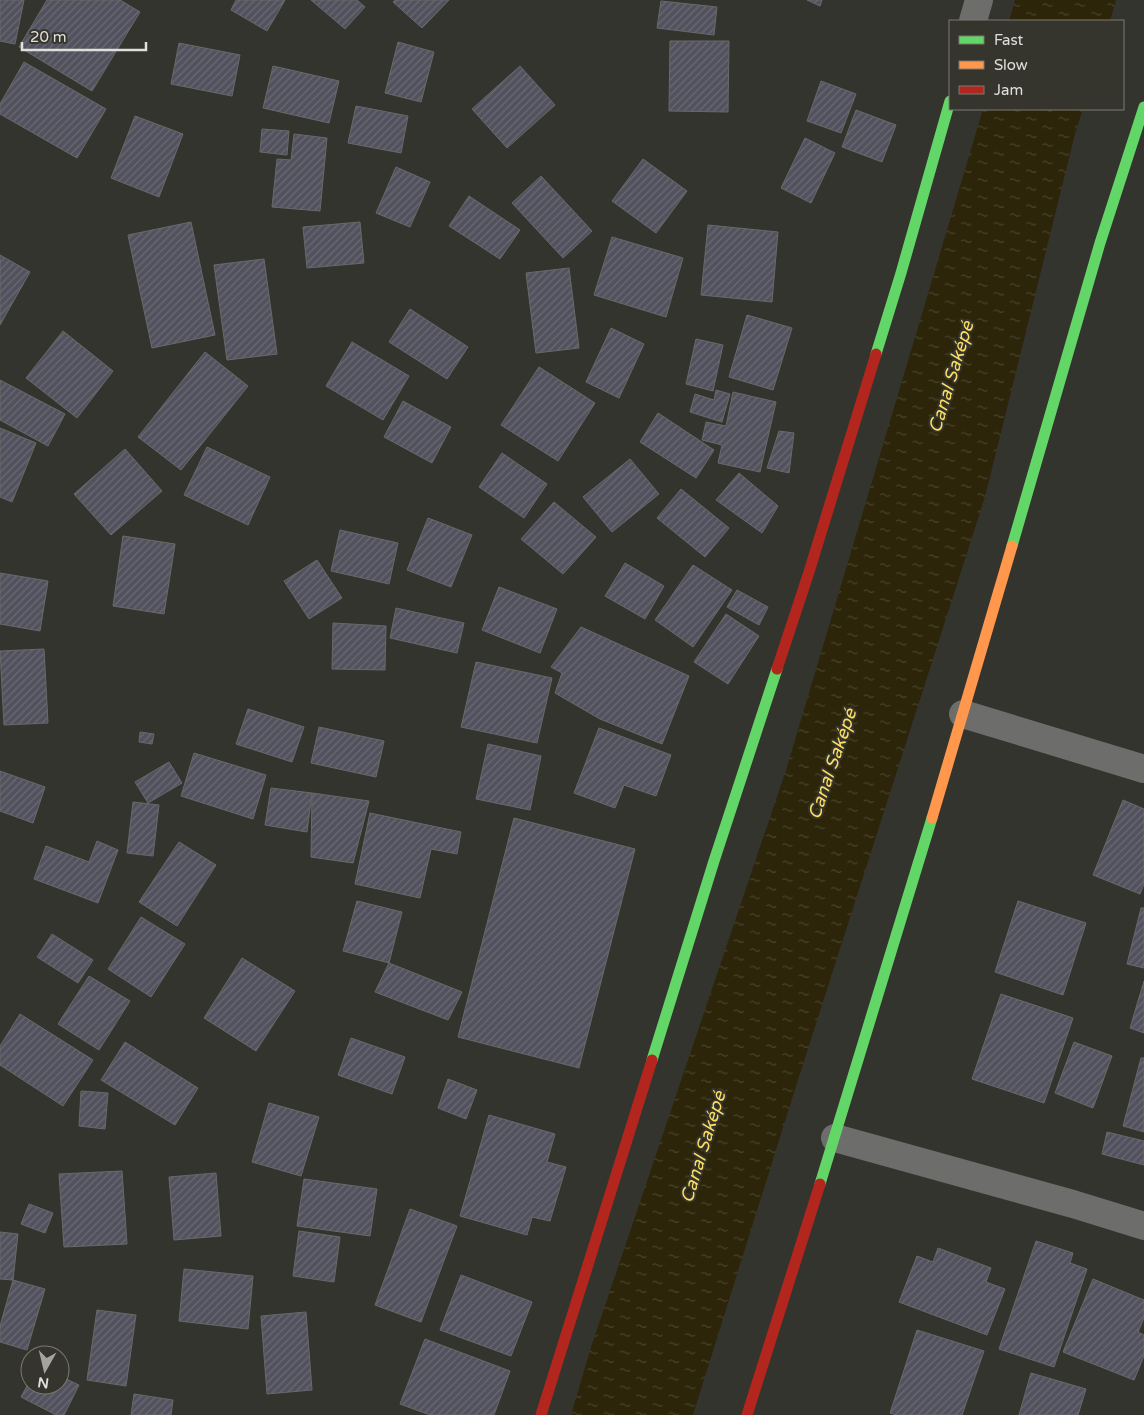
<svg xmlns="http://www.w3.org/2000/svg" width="1144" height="1415" font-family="'Varela Round',sans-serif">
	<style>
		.water { fill: url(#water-ripples) }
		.building { fill: url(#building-hatch); stroke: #696969 }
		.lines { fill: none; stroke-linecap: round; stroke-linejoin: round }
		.street { stroke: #6d6d6b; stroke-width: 28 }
		.fast { stroke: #63d668; stroke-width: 11 }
		.slow { stroke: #ff974d; stroke-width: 11 }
		.jam { stroke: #b3261e; stroke-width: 11 }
		.labels { text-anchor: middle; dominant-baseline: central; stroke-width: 4; stroke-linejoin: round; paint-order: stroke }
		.water-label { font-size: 18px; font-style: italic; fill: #fcde62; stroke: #36352d }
	</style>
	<defs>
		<pattern id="water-ripples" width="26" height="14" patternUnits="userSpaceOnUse" patternTransform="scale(1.25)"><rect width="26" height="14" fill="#2c250a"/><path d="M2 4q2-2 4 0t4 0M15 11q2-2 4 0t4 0" fill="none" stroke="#4a442d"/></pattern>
		<pattern id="building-hatch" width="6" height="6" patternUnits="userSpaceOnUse" patternTransform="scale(1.25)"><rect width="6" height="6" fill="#51525e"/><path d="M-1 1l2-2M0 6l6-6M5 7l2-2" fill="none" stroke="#6a6a74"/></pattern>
	</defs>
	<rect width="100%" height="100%" fill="#34342f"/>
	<!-- water -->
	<path class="water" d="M1015,0H1116L1110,21H1009Z
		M983,109H1083L1075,134L985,497L797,1083L693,1415H571L591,1347L786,770Z"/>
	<!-- building -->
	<path class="building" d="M0,0H24L15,44L0,41Z
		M47,0H120L140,12L92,91L19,47Z
		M236,0H285L267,31L231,10Z
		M311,0H357L365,7L345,29Z
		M395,0H449L422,28L393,2Z
		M807,0H822L820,6Z
		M661,1L717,7L714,35L657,28Z
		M670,41H729L728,112L669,111Z
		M398,42L434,52L421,102L385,93Z
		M179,43L240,55L232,96L171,84Z
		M24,62L106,109L77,158L0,114V104Z
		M273,66L339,81L329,123L263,108Z
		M520,66L555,105L507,148L472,109Z
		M821,81L856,94L841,133L807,121Z
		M356,106L408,116L401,153L348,143Z
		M856,110L896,125L882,162L842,147Z
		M135,116L183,134L159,197L111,178Z
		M262,129L289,131L287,155L260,152Z
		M294,134L327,138L320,211L272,207L277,159L291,160Z
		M805,138L835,153L811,203L781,188Z
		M643,159L687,191L656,233L612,201Z
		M396,167L430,182L410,227L376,213Z
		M541,176L592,231L563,258L512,203Z
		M469,196L520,230L500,259L449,226Z
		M191,222L215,335L152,348L128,235Z
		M360,222L364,263L307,268L303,227Z
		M708,225L778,232L772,302L701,295Z
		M612,237L683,258L666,317L594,295Z
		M0,255L30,272L0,325Z
		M264,259L277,354L227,360L214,265Z
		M569,268L579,348L536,353L526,273Z
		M410,309L468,347L447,379L389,342Z
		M747,315L792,328L773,390L729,377Z
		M611,328L644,344L619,398L586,382Z
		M63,331L113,371L77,418L26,378Z
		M696,339L723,345L713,391L686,384Z
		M352,342L409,376L383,420L326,386Z
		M205,352L248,386L181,470L138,437Z
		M539,367L595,403L558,461L501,425Z
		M0,380L65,414L48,446L0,420Z
		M716,390L730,394L722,422L690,412L695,394L714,400Z
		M733,392L776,402L760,472L718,463L722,445L702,440L706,422L726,426Z
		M403,401L451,427L432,463L384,437Z
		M658,413L714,450L696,478L640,442Z
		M0,428L36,443L12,502L0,497Z
		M779,431L794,433L789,473L767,468Z
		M207,447L270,477L248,525L184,495Z
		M125,449L162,491L111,535L74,494Z
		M502,453L547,484L524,518L479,487Z
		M630,459L659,494L612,532L583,497Z
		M739,473L778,506L762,533L716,500Z
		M681,489L729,528L705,557L657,518Z
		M554,502L596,537L563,574L521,539Z
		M428,518L472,535L451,587L407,570Z
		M340,530L398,543L389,584L331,571Z
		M123,536L175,544L164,614L113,606Z
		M317,560L342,598L309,619L284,581Z
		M625,563L664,586L645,619L605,596Z
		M693,565L732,590L693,647L655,620Z
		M0,573L48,581L40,631L0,624Z
		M499,587L557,609L540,653L482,630Z
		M737,590L768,607L759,625L727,607Z
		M396,608L464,623L457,653L390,638Z
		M726,614L759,636L728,684L694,662Z
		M333,623L386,626L385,670L332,669Z
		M581,627L689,676L662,744L600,719L555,693L562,673L551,667Z
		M44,649L48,723L4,725L0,651Z
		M476,662L552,678L537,743L461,727Z
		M248,709L304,727L292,762L236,744Z
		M319,727L384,741L376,777L311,763Z
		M599,728L671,755L656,796L624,785L615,808L574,793Z
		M140,732L154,734L152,744L139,742Z
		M488,744L541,756L530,810L476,799Z
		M194,753L266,775L253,819L181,796Z
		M169,762L182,783L148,803L135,782Z
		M0,771L45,787L33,823L0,811Z
		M271,788L312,793L307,832L265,825Z
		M312,793L369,801L353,863L311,857Z
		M1123,800L1144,809V884L1140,894L1093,875Z
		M133,802L159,805L153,856L127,853Z
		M370,813L461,832L457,854L431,849L420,898L355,884Z
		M514,818L635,849L579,1068L458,1037Z
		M97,841L118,850L98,903L34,879L46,846L89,862Z
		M179,842L216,865L177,926L139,902Z
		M357,901L402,912L389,963L343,951Z
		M1018,901L1086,923L1063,995L995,972Z
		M1141,908H1144V968L1127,964Z
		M141,917L185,944L151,997L108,969Z
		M52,934L93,960L78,983L37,957Z
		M242,958L295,991L256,1051L204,1018Z
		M389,963L462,992L448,1020L375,992Z
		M89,976L130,1001L99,1050L58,1024Z
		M1144,981V1033L1130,1028Z
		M1001,994L1073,1018L1044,1103L972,1079Z
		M20,1014L93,1060L63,1106L0,1065V1046Z
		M351,1038L405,1057L392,1094L338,1075Z
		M125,1042L198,1088L175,1125L101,1080Z
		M1074,1042L1112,1056L1093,1108L1055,1093Z
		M1141,1058H1144V1132L1123,1126Z
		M448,1079L477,1090L466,1119L438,1108Z
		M81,1091L108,1093L105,1129L79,1126Z
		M269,1103L319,1117L301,1176L252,1162Z
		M489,1115L555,1134L547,1162L566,1167L550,1221L532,1217L527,1235L460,1216Z
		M1107,1132L1144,1141V1165L1102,1154Z
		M122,1171L127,1244L64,1247L59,1174Z
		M216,1173L221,1236L174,1240L169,1177Z
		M304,1179L377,1189L370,1236L297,1226Z
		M29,1204L53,1213L45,1233L21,1224Z
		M410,1209L457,1226L421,1322L375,1305Z
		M299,1231L340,1237L334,1282L293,1276Z
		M0,1232L18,1234L13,1280L0,1279Z
		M1036,1241L1073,1253L1070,1263L1087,1269L1054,1367L999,1349Z
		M938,1248L991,1268L986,1282L1005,1289L987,1335L899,1302L917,1256L933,1262Z
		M184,1269L253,1276L248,1329L179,1321Z
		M461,1275L532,1302L511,1356L440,1330Z
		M1093,1279L1144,1300V1318L1138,1332L1144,1335V1356L1134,1380L1063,1352Z
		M13,1280L45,1289L27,1350L0,1342V1326Z
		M97,1310L136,1315L126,1386L87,1380Z
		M306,1312L312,1390L267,1394L261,1316Z
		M917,1330L984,1351L962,1415H896L890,1413Z
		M425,1339L510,1371L494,1415H430L400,1404Z
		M1031,1373L1086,1389L1078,1415H1019Z
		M60,1376L79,1385L64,1415H56L21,1397L30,1380V1385H60Z
		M134,1394L173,1400L171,1415H131Z"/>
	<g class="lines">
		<!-- street -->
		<path class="street" d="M973,21L979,0
			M963,714L1144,769
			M835,1138L1073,1204L1144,1226"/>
		<!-- fast -->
		<path class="fast" d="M876,354L901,273L950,101
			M1012,546L1100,243L1144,107
			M652,1060L714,861L777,669
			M820,1184L932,818"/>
		<!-- slow -->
		<path class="slow" d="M932,818L1012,546"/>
		<!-- jam -->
		<path class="jam" d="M777,669L809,572L876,354
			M541,1415L652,1060
			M747,1415L820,1184"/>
	</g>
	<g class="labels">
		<!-- water labels -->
		<g class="water-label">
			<text transform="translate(951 377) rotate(-73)">Canal Saképé</text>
			<text transform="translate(832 764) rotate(-71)">Canal Saképé</text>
			<text transform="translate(703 1147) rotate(-73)">Canal Saképé</text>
		</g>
	</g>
	<!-- legend -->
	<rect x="949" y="20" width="175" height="90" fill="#36352d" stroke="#7a7972"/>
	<rect x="959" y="36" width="25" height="8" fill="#63d668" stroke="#7a7972"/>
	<text x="994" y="45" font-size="15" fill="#e0dfda">Fast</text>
	<rect x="959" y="61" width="25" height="8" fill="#ff974d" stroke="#7a7972"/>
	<text x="994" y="70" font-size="15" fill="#e0dfda">Slow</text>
	<rect x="959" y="86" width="25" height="8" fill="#b3261e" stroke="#7a7972"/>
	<text x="994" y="95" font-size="15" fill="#e0dfda">Jam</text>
	<!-- north arrow -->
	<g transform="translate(45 1370) rotate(188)"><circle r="24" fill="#36352d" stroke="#7a7972"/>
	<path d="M0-4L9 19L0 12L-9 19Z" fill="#a4a39e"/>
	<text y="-8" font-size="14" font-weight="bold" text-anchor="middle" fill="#e0dfda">N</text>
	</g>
	<!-- scale -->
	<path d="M22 42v8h124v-8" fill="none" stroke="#e0dfda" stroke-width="2.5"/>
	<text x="30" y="42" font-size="15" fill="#e0dfda" stroke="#36352d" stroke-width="4" paint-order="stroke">20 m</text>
</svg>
